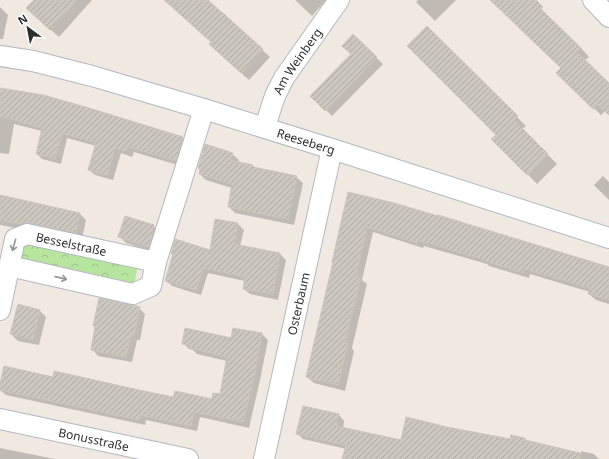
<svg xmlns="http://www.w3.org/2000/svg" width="609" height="459" font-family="'Noto Sans',sans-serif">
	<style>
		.park { fill: url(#park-crowns) }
		.shadow { fill: #0003 }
		.building { fill: url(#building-hatch); stroke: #cbc5ba }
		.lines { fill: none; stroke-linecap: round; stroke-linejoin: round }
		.minor-casing { stroke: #b4b7c1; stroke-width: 22 }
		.minor { stroke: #fff; stroke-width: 20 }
		.oneway { stroke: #969696 }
		.labels { text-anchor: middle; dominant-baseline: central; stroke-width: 3.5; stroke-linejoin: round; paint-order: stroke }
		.street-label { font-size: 12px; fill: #2e2e2e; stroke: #fff }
	</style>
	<defs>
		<pattern id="park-crowns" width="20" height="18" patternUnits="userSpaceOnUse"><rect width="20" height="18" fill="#b6e59e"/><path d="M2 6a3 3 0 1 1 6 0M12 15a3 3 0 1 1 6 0" fill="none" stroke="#9dc588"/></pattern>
		<pattern id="building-hatch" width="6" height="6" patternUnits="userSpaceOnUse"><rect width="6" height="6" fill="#cbc7bf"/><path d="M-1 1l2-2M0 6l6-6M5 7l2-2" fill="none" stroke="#afaba4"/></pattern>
	</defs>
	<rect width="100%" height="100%" fill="#efe9e1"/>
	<!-- park -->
	<path class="park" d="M24,239L138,265L133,290L19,264Z"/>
	<!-- shadow -->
	<path class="shadow" d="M47,0H92L59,37L42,22Z
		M166,0H207L270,57L249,80L218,52L212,42Z
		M295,0H326L312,16Z
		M418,0H456L435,21L416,2Z
		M491,0H530L582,49L589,57L584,61L609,85V115L605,111L601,115L557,73L562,68Z
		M0,7L8,15L3,39H0Z
		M427,27L526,126L522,129L557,164L537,184L493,139L497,135Z
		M353,35L383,64L332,116L312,96L352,54Z
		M0,89L183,138L188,144L181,166L134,152L132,157L121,153L113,180L95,175L89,170L96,146L67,138L61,164L42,159L37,154L42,131L14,124L9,154L0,153Z
		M232,154L239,160L237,163L253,166L255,169L296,177L303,183L294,225L235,213L229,207L232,188L206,180L200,174Z
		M603,176L609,182V200L594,185Z
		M349,193L609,268V304L596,300L589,294L590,292L530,274L529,278L489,266L487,264L424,246L423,248L373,232L362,280L367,284L352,348L354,351L345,391L314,383L307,377Z
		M0,196L80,214L86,220L82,239L27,230L0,225Z
		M216,220L238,224L244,230L240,246L280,254L286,260L278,300L250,294L244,289L245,281L208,273L201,295L172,286L166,280L174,256L172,253L211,251Z
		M153,226L160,232L155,252L126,243L119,236Z
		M18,306L40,311L46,317L39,345L18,341L11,334Z
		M139,308L145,314L140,340H137L132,362L98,356L92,349L96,327L94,326Z
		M234,329L262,334L268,340L260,380L249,428L200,417L197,431L146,420L145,425L6,395L0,390V388L53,379L174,398L213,400L220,395L227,361L197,354L193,350L189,349L183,343L232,339Z
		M339,415L344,421L343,429L401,442L447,428L511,441L525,439L527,441L581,454V451L594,454L599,459H344L346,449L303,439L297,433Z
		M0,448L55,459H0Z"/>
	<!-- building -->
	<path class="building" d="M34,0H77L50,30L26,8Z
		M164,0H208L263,49L241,73L209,44L211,42Z
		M490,0H536L543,7L541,9L582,49L578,53L609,83V115L597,104L593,109L556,73L561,68Z
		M427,26L518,116L514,120L548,154L527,175L491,139L496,135L407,46Z
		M353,34L377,57L325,111L310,96L351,54L342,46Z
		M0,88L43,95L89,108L183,137L176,161L128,147L126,151L115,148L107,175L88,170L96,143L62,133L55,159L36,154L42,128L0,116Z
		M205,144L233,153L230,160L253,165V167L297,176L288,219L228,207L232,184L199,174L200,169L198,168Z
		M348,192L394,203L438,216V215L609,267V300L588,294L590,288L524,269L523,273L482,260V259L418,240L417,243L367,227L356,276L361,277L345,343H348L338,385L306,377L333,262H332Z
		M0,195L80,213L76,233L29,223L20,224L0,220Z
		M125,216L154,225L152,232H153L149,247L118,237Z
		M215,219L238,223L234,244L280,253L273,294L243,289L245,277L203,268L196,290L165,281L173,254H171L175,239L210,250Z
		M99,298L140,307L134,335L131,334L126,357L91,350L95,326H93Z
		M18,304L40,310L33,340L10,334Z
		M185,328L231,338L233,328L262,333L255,373L243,422L194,412L191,426L140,415L139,420L0,390V384L4,366L53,377L54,371L139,390L173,397L175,391L212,399L213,393L220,394L227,357L190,348V345L182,344Z
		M303,406L339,414L336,426L401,440L406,417L447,427L510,439L511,435L525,438V440L580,453V459H342L346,445L296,434Z"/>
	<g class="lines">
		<defs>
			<g id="minor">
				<path d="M593,0L609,17"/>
				<path id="s1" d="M0,56L33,61L92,76L204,109L332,149L609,238"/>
				<path id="s2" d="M265,128L270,111L275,96L284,78L339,0"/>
				<path d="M9,266L133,294L151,286L156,262L204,109"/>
				<path id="s3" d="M0,310L15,239L27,234L156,262"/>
				<path id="s4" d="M0,419L188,459"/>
				<path id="s5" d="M264,459L332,149"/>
			</g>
		</defs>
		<!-- minor casing -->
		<use href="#minor" class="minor-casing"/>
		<!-- minor -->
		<use href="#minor" class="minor"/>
	</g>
	<!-- one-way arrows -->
	<defs><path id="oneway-shaft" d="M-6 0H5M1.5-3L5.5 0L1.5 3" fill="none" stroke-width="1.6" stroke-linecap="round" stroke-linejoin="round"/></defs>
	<g class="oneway">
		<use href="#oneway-shaft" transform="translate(14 245) rotate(106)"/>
		<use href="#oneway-shaft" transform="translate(61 278) rotate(13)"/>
	</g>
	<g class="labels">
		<!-- street labels -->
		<g class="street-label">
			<text stroke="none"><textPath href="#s2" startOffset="75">Am Weinberg</textPath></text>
			<text stroke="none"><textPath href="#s1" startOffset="318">Reeseberg</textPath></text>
			<text stroke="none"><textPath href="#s3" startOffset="131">Besselstraße</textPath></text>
			<text stroke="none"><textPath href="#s5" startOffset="159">Osterbaum</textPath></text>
			<text stroke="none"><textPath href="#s4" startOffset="96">Bonusstraße</textPath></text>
		</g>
	</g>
	<!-- north arrow -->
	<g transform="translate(28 28) rotate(328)" stroke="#ffffff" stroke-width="3" paint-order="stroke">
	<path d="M0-3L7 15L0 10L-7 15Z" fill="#2e2e2e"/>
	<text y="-6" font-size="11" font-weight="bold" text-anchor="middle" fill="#2e2e2e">N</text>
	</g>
</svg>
